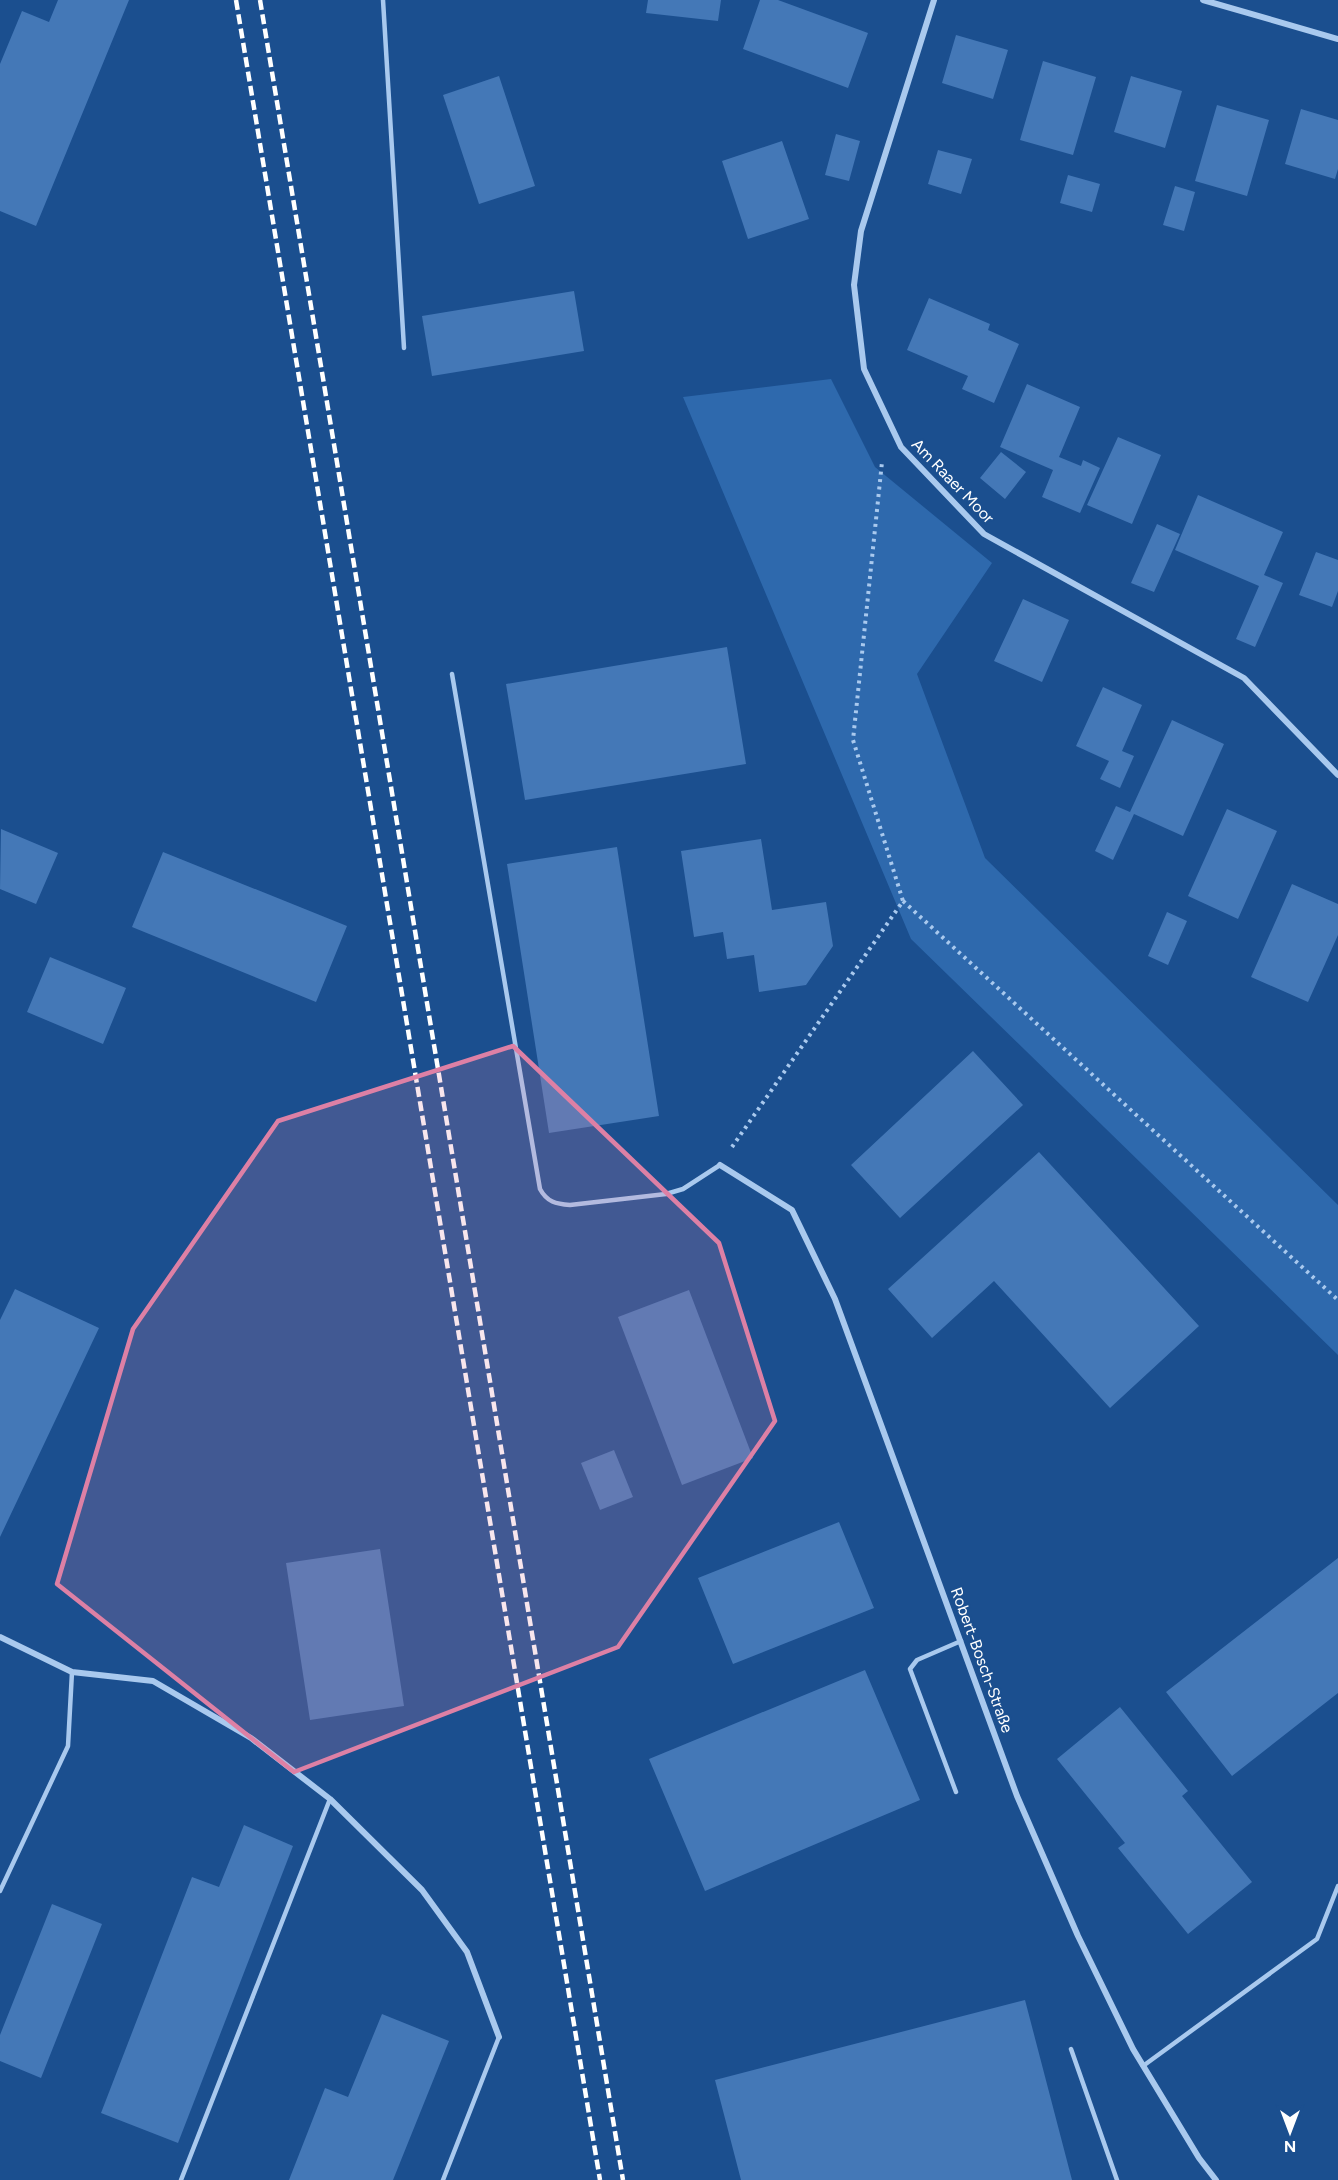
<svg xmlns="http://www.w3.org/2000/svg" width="1338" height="2180" font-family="Figtree,sans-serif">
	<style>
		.green { fill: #2e69ad }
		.building { fill: #4478b7 }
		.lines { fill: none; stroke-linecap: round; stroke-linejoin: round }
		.path { stroke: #a9c9ee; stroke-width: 4; stroke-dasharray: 3 4.5; stroke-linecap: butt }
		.lane { stroke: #a9c9ee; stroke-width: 4.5 }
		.street { stroke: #a9c9ee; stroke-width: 6 }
		.rail { stroke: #fff; stroke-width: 4.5; stroke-dasharray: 10 4.5; stroke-linecap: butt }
		.marked { fill: #dd80a5; fill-opacity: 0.2; stroke: #dd80a5; stroke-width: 4.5; stroke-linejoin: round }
		.labels { text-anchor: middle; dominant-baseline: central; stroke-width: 4.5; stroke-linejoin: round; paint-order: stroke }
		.street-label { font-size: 16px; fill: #fff; stroke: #1b4f8f }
	</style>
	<rect width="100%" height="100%" fill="#1b4f8f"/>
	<!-- green -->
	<path class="green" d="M831,379L875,467L992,563L917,674L985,858L1338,1205V1355L911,939L683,397Z"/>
	<!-- building -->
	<path class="building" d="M58,0H129L36,226L0,211V64L22,11L49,22Z
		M648,0H721L718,21L646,13Z
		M760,0H778L868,33L848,88L743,49Z
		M956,35L1008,50L993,99L942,83Z
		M1043,61L1096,77L1073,155L1020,140Z
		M499,76L535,186L479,204L443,95Z
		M1131,76L1182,91L1165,148L1114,132Z
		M1217,105L1269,120L1247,196L1195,181Z
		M1301,109L1338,120V169L1335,179L1285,164Z
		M836,134L860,141L849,181L825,175Z
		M782,141L809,219L748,239L722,161Z
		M938,150L972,159L961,194L928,184Z
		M1068,175L1100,184L1092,212L1060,203Z
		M1175,186L1195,192L1184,231L1163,225Z
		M574,291L584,351L432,376L422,316Z
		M929,298L990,324L988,330L1019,344L994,403L962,389L968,376L907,350Z
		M1027,384L1080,407L1059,457L1081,466L1083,460L1100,468L1080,513L1042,497L1053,470L1000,447Z
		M1118,437L1161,455L1132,524L1087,505Z
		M1001,452L1026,472L1005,499L980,478Z
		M1198,495L1283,532L1264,575L1283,583L1255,647L1236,639L1259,586L1175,550Z
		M1157,524L1180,534L1154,592L1131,583Z
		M1316,552L1338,560V591L1332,607L1299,595Z
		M1023,599L1069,620L1042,682L994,661Z
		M727,647L746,764L525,800L506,684Z
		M1103,687L1142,705L1122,751L1134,756L1120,788L1100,779L1109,761L1076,746Z
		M1172,720L1224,744L1183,836L1134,814L1113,860L1095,851L1116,806L1130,812Z
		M1227,809L1277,831L1238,919L1188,896Z
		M1,829L58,853L36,904L0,889Z
		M761,839L772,910L826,902L833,946L806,985L759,992L754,955L727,959L723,932L694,937L681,851Z
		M617,847L659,1116L549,1133L507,864Z
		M163,852L347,926L316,1002L132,927Z
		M1292,884L1338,904V935L1308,1002L1251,977Z
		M1167,912L1187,921L1168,965L1148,956Z
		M50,957L126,988L103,1044L27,1012Z
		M973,1051L1023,1105L900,1218L851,1165Z
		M1039,1152L1199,1326L1110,1408L994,1281L932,1338L888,1289Z
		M15,1289L99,1328L0,1537V1320Z
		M689,1290L753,1458L682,1485L618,1317Z
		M614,1450L633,1497L600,1510L581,1463Z
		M839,1522L874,1608L733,1664L698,1578Z
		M380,1549L404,1706L310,1720L286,1563Z
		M1338,1558V1693L1232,1776L1166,1692Z
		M865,1670L920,1800L705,1891L649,1759Z
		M1120,1707L1188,1791L1182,1796L1252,1882L1188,1934L1118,1848L1125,1843L1057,1759Z
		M244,1825L293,1846L178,2143L101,2113L192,1877L219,1887Z
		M52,1904L102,1924L41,2078L0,2061V2035Z
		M1025,2000L1072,2180H741L715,2080Z
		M382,2014L449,2041L393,2180H289L325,2088L348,2097Z"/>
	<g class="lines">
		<!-- path -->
		<path class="path" d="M903,901L1338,1300
			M732,1147L903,901L853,740L882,462"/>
		<!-- lane -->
		<path class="lane" d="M383,0L404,348
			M452,674L540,1189C547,1202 556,1204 570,1205L666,1194L683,1189L720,1165
			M956,1792L910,1669L917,1660L961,1641
			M0,1891L68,1746L72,1672
			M1071,2049L1117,2180
			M1143,2066L1317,1939L1338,1886
			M181,2180L330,1799
			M443,2180L499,2037"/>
		<!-- street -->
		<path class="street" d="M934,0L861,231L854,285L864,369L901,447L984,534L1244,678L1338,775
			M1203,0L1338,39
			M720,1165L792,1210L835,1299L1017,1796L1078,1936L1133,2049L1199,2158L1216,2180
			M0,1637L72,1672L153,1681L251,1738L330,1799L422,1890L467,1952L499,2037"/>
		<!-- rail -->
		<path class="rail" d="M236,0L600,2180
			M260,0L623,2180"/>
	</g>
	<!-- marked area -->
	<path class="marked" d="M513,1046L719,1243L775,1421L618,1647L294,1772L57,1584L133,1329L278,1121Z"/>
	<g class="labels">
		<!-- street labels -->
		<g class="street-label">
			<text transform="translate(953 481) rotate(46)">Am Raaer Moor</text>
			<text transform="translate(982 1660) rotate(70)">Robert-Bosch-Straße</text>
		</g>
	</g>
	<!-- north arrow -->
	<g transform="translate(1290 2132) rotate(180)" stroke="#1b4f8f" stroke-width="4.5" paint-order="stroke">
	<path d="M0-4.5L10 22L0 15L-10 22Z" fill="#ffffff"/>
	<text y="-9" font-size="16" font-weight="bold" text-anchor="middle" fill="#ffffff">N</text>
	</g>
</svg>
